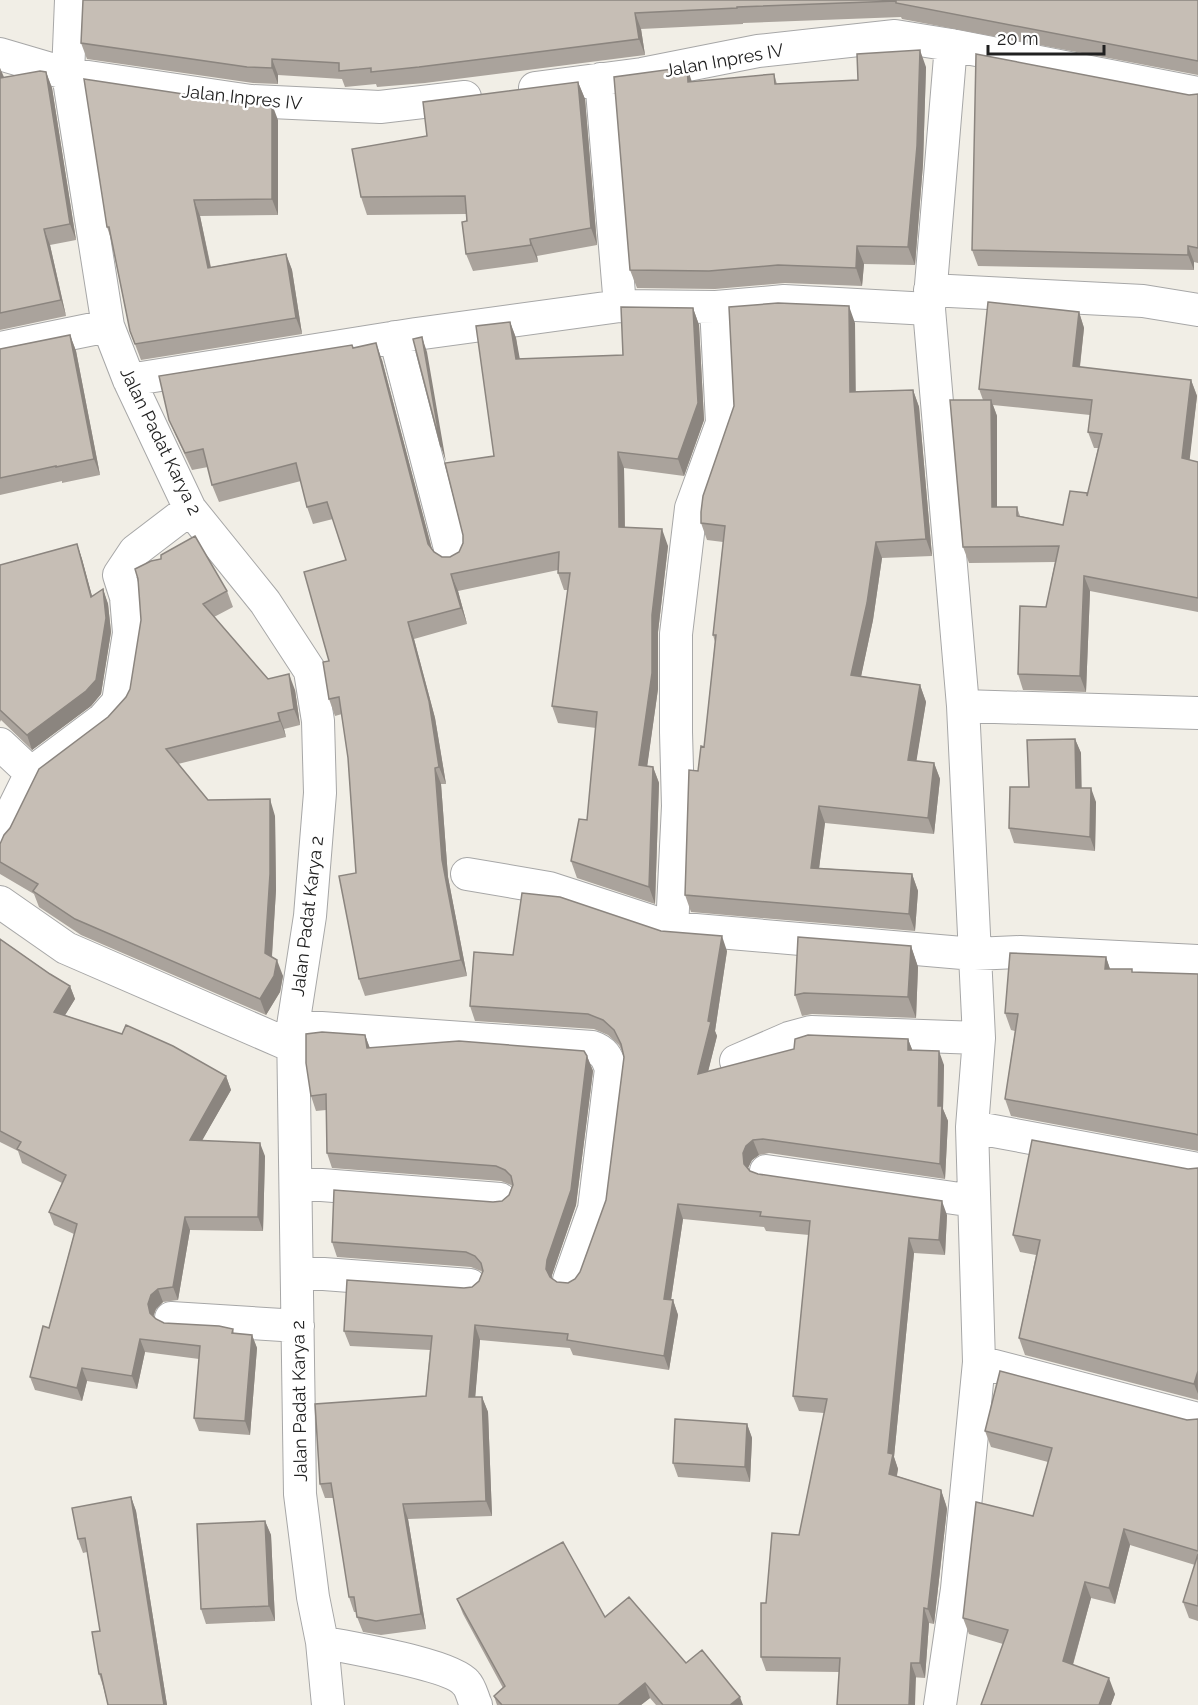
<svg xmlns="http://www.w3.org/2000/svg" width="1198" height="1705" font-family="Raleway,sans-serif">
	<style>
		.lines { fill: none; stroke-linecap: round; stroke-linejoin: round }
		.street-casing { stroke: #a7a7a7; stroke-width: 34 }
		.street { stroke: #fff; stroke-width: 32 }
		.wall { fill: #aaa39c; fill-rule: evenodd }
		.shaded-wall { fill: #8b857f }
		.building { fill: #c6beb5; stroke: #8b857f; stroke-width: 1.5 }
		.labels { text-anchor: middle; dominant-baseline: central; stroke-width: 5; stroke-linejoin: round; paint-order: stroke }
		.street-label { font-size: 18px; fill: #202020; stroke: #fff }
	</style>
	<rect width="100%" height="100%" fill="#f1eee6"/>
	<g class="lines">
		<defs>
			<path id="street" d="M71,0L68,74L108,326L129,380L190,509L265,602L310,671L318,721L320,793L310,916L293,1026L300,1494L313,1597L322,1642C349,1648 451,1664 466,1683C471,1688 473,1699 476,1705
				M0,54L68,74L251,101L380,107L465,97
				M601,79L620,306
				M535,88L642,74L758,51L895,36L951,45L1198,93
				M930,290L1143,301L1198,310
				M395,337L452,556
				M0,348L108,326
				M129,380L416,334L620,306L716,307L784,301L929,309
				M963,706L1198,713
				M0,744L31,773
				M0,836L31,773L103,719L118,702L129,633L126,597L119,575L135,551L190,509
				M467,874L549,888L672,928L974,954L1020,952L1198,961
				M0,902L66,948L294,1047
				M672,928L678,806L676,732V634L691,508L722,423L716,307
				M293,1026L592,1047C604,1051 607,1057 611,1069L594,1209L569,1280
				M736,1061L789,1038L811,1032L979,1038
				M972,1127L1198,1169
				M766,1171L974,1201
				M296,1183L500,1199
				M297,1272L470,1285
				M171,1318L298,1326
				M979,1362L1198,1419
				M322,1642L328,1705
				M940,1705L957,1589L979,1362L972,1127L979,1038L963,706L929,309L951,45"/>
		</defs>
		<!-- street casing -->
		<use href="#street" class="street-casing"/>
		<!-- street -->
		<use href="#street" class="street"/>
	</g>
	<!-- wall -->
	<path class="wall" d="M83,0H1198V75L902,19L901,17L743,23V24L641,29L645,55L425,83L377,87L376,84L345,87L342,79L278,75V84L253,83L87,59L81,43Z
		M926,67L923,164L915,265L864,264L862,286L785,283L715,289L637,288L630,270L692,82L774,74L777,84L858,80Z
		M0,68L4,77L46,72L52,88L76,240L50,245L66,316L0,330Z
		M578,82L585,99L597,245L537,256L538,262L473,271L466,254V214L367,215L361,197L427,136Z
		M1198,94V263L1194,262V270L978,266L972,250L1189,95Z
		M278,120V215L200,216L211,267L286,254L292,270L302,334L141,360L130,331L111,239L107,227Z
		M693,308L699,325L704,420L684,476L624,468L625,527L668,546L658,632V689L647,766L653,767L659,783L655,904L577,878L571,861L587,820L596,728L558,723L552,706L568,590H564L558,573V570L458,591L467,624L414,639L435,718L446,784H441L448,877L467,976L365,996L359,979L356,873L348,758L342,714L335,716L329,699V661L346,560L333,519L313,524L307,507L301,481L219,502L212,485L208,467L192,470L176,436L169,420L353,348L382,360L432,549L434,552L442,557H450L459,552L463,543L494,456L510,322L516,338L519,359L623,355Z
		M1079,312L1084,328L1080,367L1191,380L1197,396L1189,460L1198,462V612L1090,591L1086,692L1023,690L1018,674L1046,607L1055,562L969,563L963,547L983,400L979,389ZM993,405L1090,415L1088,432L1094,448H1098L1088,494L1063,525L1020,516L1017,507H997V416Z
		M855,323V392L913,390L919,407L932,556L882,558L873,620L861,676L920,685L926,702L916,761L934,763L940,779L934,834L825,823L819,868L912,874L918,891L915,931L691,912L685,895L698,771L704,747L715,642L713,635L723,542L707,540L701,523Z
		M70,335L76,351L100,475L62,483V481L0,495V349Z
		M77,544L82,559L92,596L103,589L108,604L111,632L101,694L91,706L32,750L1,720L0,722V565Z
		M151,561L227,591L233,607L214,617L268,679L295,690L300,725L284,729L286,737L178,764L208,800L275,816L276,890L272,957L283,976L280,992L266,1015L81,935L39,907L34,894L0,874V844L126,697L130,689Z
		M1075,739L1081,753V788L1096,802L1095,851L1014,843L1009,828L1029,787Z
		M661,931L727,951L715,1031L717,1036L708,1071L908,1039L912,1050L944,1065L943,1109L948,1121L945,1179L769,1153L759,1155L752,1160L748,1168L750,1171L758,1174L947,1215L945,1255L914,1253L894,1457L898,1469L897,1476L941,1490L946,1505L947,1509L934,1624L929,1623L925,1678L839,1672L766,1671L761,1657L766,1603L799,1535L824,1413L799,1411L793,1396L809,1235L766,1231L764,1227L683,1219L671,1300H673L678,1315L669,1370L573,1355L570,1348L480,1340L475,1397H482L488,1412L492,1516L408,1519L426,1629L381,1635L363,1632L357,1617V1612H354L349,1597L334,1498H325L320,1484L426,1396L430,1350L350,1346L344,1331L464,1288L472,1287L479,1281L482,1272L481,1271L471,1267L337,1257L332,1242L502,1201L509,1195L512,1186L511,1185L501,1181L332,1168L327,1153L326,1110L316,1111L311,1096L365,1035L370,1048L587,1056L593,1071L576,1205L552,1275V1278L557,1282L568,1283L575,1279L580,1272L606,1200L624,1057L622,1051L619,1045L608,1035L594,1029L475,1021L470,1006L513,955Z
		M0,939L50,974L70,986L75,999L65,1015L226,1076L231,1090L202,1140L265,1156L263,1231L190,1230L178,1300L163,1302L156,1309L153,1317L156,1319L164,1323L233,1329L234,1334L252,1335L257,1348L250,1435L199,1431L194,1418L199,1359L145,1352L137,1389L87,1381L82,1401L35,1390L30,1377L49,1328L74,1234L54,1225L49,1212L62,1183L22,1163L18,1151L0,1142Z
		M911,946L918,967L916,1018L812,1014L802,1016L795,995Z
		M1106,957L1110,969L1133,972L1198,974V1151L1011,1116L1005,1099L1015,1031L1011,1030L1005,1013Z
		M1198,1168V1400L1025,1355L1019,1338L1036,1255L1020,1252L1013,1235L1188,1169Z
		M1198,1419V1621L1189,1618L1183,1602L1195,1565L1130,1545L1115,1604L1091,1598L1073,1665L1115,1694L1111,1705H981L1003,1644L969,1634L963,1618L1033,1516L1048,1462L991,1447L985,1431Z
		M747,1424L752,1438L750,1482L678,1477L673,1463Z
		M131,1497L136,1511L167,1705H108L103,1686L99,1674L100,1631L87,1552L83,1553L78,1539Z
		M265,1521L271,1535L275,1621L206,1624L201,1609Z
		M457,1599L605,1617L686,1663L743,1705H656L650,1698L641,1705H497L494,1696L503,1688L463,1614Z"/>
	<!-- shaded-wall -->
	<path class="shaded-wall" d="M635,13L641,29L645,55L639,39Z
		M920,50L926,67L923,164L915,265L908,247Z
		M272,59L278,75V84L272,68Z
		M687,67L693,85L688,82Z
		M0,68L4,78H1Z
		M46,72L52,88L76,240L70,224Z
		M578,82L585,99L597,245L591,228Z
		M272,104L278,120V215L272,199Z
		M194,200L200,216L214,284L208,268Z
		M44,229L50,245L66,316L61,300Z
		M530,239L537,256L538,262L531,245Z
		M857,246L864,264L862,286L856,268Z
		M1188,246L1194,262V270L1188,255Z
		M286,254L292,270L302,334L296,318Z
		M849,306L855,323L856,408L850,392Z
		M693,308L699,325L704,420L684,476L678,459Z
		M1079,312L1084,328L1078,382L1073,366Z
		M510,322L516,338L523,376L516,359Z
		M70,335L76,351L100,475L94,459Z
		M422,337L427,352L446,462L441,447Z
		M376,343L382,360L435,561L428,544Z
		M1191,380L1197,396L1188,474L1182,458Z
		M913,390L919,407L932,556L926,539Z
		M991,400L997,416V523L992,507Z
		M618,452L624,468L625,544L619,527Z
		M662,529L668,546L658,632V689L645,782L639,765L652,615Z
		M876,542L882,558L873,620L858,691L851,675Z
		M77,544L82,559L96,611L91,597Z
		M451,574L458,591L467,624L461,608Z
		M1084,576L1090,591L1086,692L1080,676Z
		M103,589L108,604L111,632L101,694L91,706L32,750L27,735Z
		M408,622L414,639L435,718L446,784L439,767Z
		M289,674L295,690L300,725L294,709Z
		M920,685L926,702L914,776L908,760Z
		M278,713L284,729L286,737L280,721Z
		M1075,739L1081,753L1082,802L1076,788Z
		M934,763L940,779L934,834L928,818Z
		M653,767L659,783L655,904L649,887Z
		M435,768L441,784L448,877L467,976L461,960L442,860Z
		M1091,788L1096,802L1095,851L1090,837Z
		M270,799L275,816L276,890L271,969L265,953Z
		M819,806L825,823L817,884L811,868Z
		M912,874L918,891L915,931L909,914Z
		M722,936L727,951L715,1031L717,1036L704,1088L698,1074L708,1021Z
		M911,946L918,967L916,1018L908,997Z
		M1106,957L1112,975L1105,969Z
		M277,960L283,976L280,992L266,1015L260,999Z
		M70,986L75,999L59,1025L54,1012Z
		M365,1035L370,1049L367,1048Z
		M908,1039L914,1054L908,1050Z
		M939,1051L944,1065L943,1109L948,1121L945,1179L940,1164L938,1106Z
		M587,1056L593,1071L576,1205L552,1275L551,1284L546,1269L547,1260Z
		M226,1076L231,1090L195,1153L190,1140Z
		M753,1140L759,1155L752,1160L748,1168L750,1178L744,1164L743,1153L746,1146Z
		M260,1143L265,1156L263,1231L258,1217Z
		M942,1201L947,1215L945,1255L939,1240Z
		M678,1204L683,1219L669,1313L664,1299Z
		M185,1217L190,1230L178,1300L173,1287Z
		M909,1238L914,1253L894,1457L898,1469L894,1489L889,1474L888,1453Z
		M158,1289L163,1302L156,1309L153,1317L150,1313L148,1304L151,1295Z
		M673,1300L678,1315L669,1370L664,1356Z
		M475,1325L480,1340L474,1412L469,1397Z
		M252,1335L257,1348L250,1435L245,1421Z
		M140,1339L145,1352L137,1389L132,1376Z
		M82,1368L87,1381L82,1401L77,1388Z
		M1198,1371V1394L1194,1384Z
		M482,1397L488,1412L492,1516L486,1501Z
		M747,1424L752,1438L750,1482L745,1467Z
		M941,1490L946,1505L947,1509L934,1624L928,1609Z
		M131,1497L136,1511L167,1705H164Z
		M403,1504L408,1519L426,1629L421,1614Z
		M265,1521L271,1535L275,1621L269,1606Z
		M1124,1529L1130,1545L1115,1604L1109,1588Z
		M1085,1582L1091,1598L1069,1678L1063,1661Z
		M924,1608L929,1623L925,1678L920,1663Z
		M911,1663L916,1677L915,1705H909Z
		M1109,1678L1115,1694L1111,1705H1099Z
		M645,1683L650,1698L641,1705H618Z
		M740,1697L743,1705H730Z"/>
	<!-- building -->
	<path class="building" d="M83,0H1198V61L896,3V1L737,7V8L635,13L639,39L419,67L371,72V68L339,71V63L272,59V68L247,67L81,43Z
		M920,50L917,146L908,247L857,246L856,268L778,265L709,271L630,270L614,77L687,67L688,82L774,74L775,84L858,80L857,54Z
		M976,54L1189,95L1198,94V248L1188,246V255L972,250Z
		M40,71L46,72L70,224L44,229L61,300L0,313V72L1,78Z
		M84,79L243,103L272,104V199L194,200L208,268L286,254L296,318L135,344L130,331L109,227H107Z
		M578,82L591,228L530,239L531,245L466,254L462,222L467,221L465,196L361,197L352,149L427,136L423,102Z
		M988,302L1079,312L1073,366L1191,380L1182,458L1198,462V598L1084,576L1080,676L1018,674L1020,606L1046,607L1059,546L963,547L950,400H991L992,507H1017V516L1063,525L1070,491L1087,493V496L1102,434L1088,432L1092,400L979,389Z
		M778,303L849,306L850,392L913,390L926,539L876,542L867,603L851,675L920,685L908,760L934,763L928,818L819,806L811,868L912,874L909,914L685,895L689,770L698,771L701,746L704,747L716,635H713L725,526L701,523V512L703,496L734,406L729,307Z
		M621,307L693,308L698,403L678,459L618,452L619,527L662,529L652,615V673L639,765L653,767L649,887L571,861L579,819L587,820L597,712L552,706L570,573H558L559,552L451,574L461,608L408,622L429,701L439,767L435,768L442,860L461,960L359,979L339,876L356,873L348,758L339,697L329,699L323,662L329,661L304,572L346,560L327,502L307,507L296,463L212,485L203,449L185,453L169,420L159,376L352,345L353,348L376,343L428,544L434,552L442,557H450L459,552L463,543V535L445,463L494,456L476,326L510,322L516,359L623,355Z
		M70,335L94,459L56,467V466L0,478V349Z
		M422,337L441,447L413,339Z
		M195,536L227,591L203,604L268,679L289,674L294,709L278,713L280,721L166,749L208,800L270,799V874L265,953L277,960L274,976L260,999L75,919L33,891L38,884L0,862V844L4,835L10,828L39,769L108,717L126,697L130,689L141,620L138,579L135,569L151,561L161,559V555Z
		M77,544L91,597L103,589L106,618L96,680L86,691L27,735L0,710V565Z
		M1075,739L1076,788H1091L1090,837L1009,828L1010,787H1029L1027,740Z
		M522,893L560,897L661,931L722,936L708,1021L711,1022L698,1074L794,1049L795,1039L808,1035L908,1039V1050L939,1051L938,1106H942L940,1164L763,1139L753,1140L746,1146L743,1153L744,1164L750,1171L758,1174L942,1201L939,1240L909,1238L888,1453L893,1454L889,1474L941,1490V1494L928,1609L924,1608L920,1663H911L909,1705H837L840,1658L761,1657V1603H766L772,1533L799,1535L827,1399L793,1396L810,1221L760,1216L761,1212L678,1204L664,1299L673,1300L664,1356L567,1340L568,1334L475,1325L469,1397H482L486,1501L403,1504L421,1614L376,1621L357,1617L354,1597H349L331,1483L320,1484L315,1404L426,1396L432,1336L344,1331L347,1280L464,1288L472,1287L479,1281L483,1271L481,1263L475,1256L466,1252L332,1242L334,1190L493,1202L502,1201L509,1195L513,1185L511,1176L505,1170L496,1166L327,1153L326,1094L311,1096L306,1063V1034L322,1032L365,1035L367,1048L459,1041L584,1051L587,1056L571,1190L547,1260L546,1269L550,1277L557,1282L568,1283L575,1279L580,1272L606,1200L624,1057L621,1044L614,1030L603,1020L588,1014L470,1006L474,952L513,955Z
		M798,937L911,946L908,997L804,993L795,995Z
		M0,939L50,974L70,986L54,1012L122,1034L126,1025L173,1046L226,1076L190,1140L260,1143L258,1217H185L173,1287L158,1289L151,1295L148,1304L150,1313L156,1319L164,1323L219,1326L233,1329L232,1333L252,1335L245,1421L194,1418L200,1346L140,1339L132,1376L82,1368L77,1388L30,1377L43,1326L49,1328L77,1224L49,1212L66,1175L17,1149L21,1142L0,1131Z
		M1010,953L1106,957L1105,969H1132V972L1198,974V1135L1195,1134L1005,1099L1018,1014L1005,1013Z
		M1032,1140L1188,1169L1198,1168V1371L1194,1384L1019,1338L1040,1240L1013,1235Z
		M1000,1371L1187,1420L1198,1419V1551L1124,1529L1109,1588L1085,1582L1063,1661L1109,1678L1099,1705H981L1008,1630L963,1618L976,1502L1033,1516L1052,1448L985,1431Z
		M675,1419L747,1424L745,1467L673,1463Z
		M131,1497L164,1705H108L101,1674H99L92,1632L100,1631L85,1538L78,1539L72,1508Z
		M265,1521L269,1606L201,1609L197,1524Z
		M563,1542L605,1617L629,1597L686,1663L702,1650L740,1697L730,1705H663L645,1683L618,1705H502L494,1696L505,1686L457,1599Z
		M1198,1554V1606L1183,1602Z"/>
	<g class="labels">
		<!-- street labels -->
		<g class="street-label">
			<text transform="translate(724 60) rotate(-10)">Jalan Inpres IV</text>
			<text transform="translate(242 97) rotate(6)">Jalan Inpres IV</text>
			<text transform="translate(161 441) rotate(64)">Jalan Padat Karya 2</text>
			<text transform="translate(307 916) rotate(-83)">Jalan Padat Karya 2</text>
			<text transform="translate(299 1401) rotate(-91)">Jalan Padat Karya 2</text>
		</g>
	</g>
	<!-- scale -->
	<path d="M988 45v9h116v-9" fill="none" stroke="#202020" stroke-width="3"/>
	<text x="997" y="45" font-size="18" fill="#202020" stroke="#ffffff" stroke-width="4.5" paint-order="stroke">20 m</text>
</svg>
